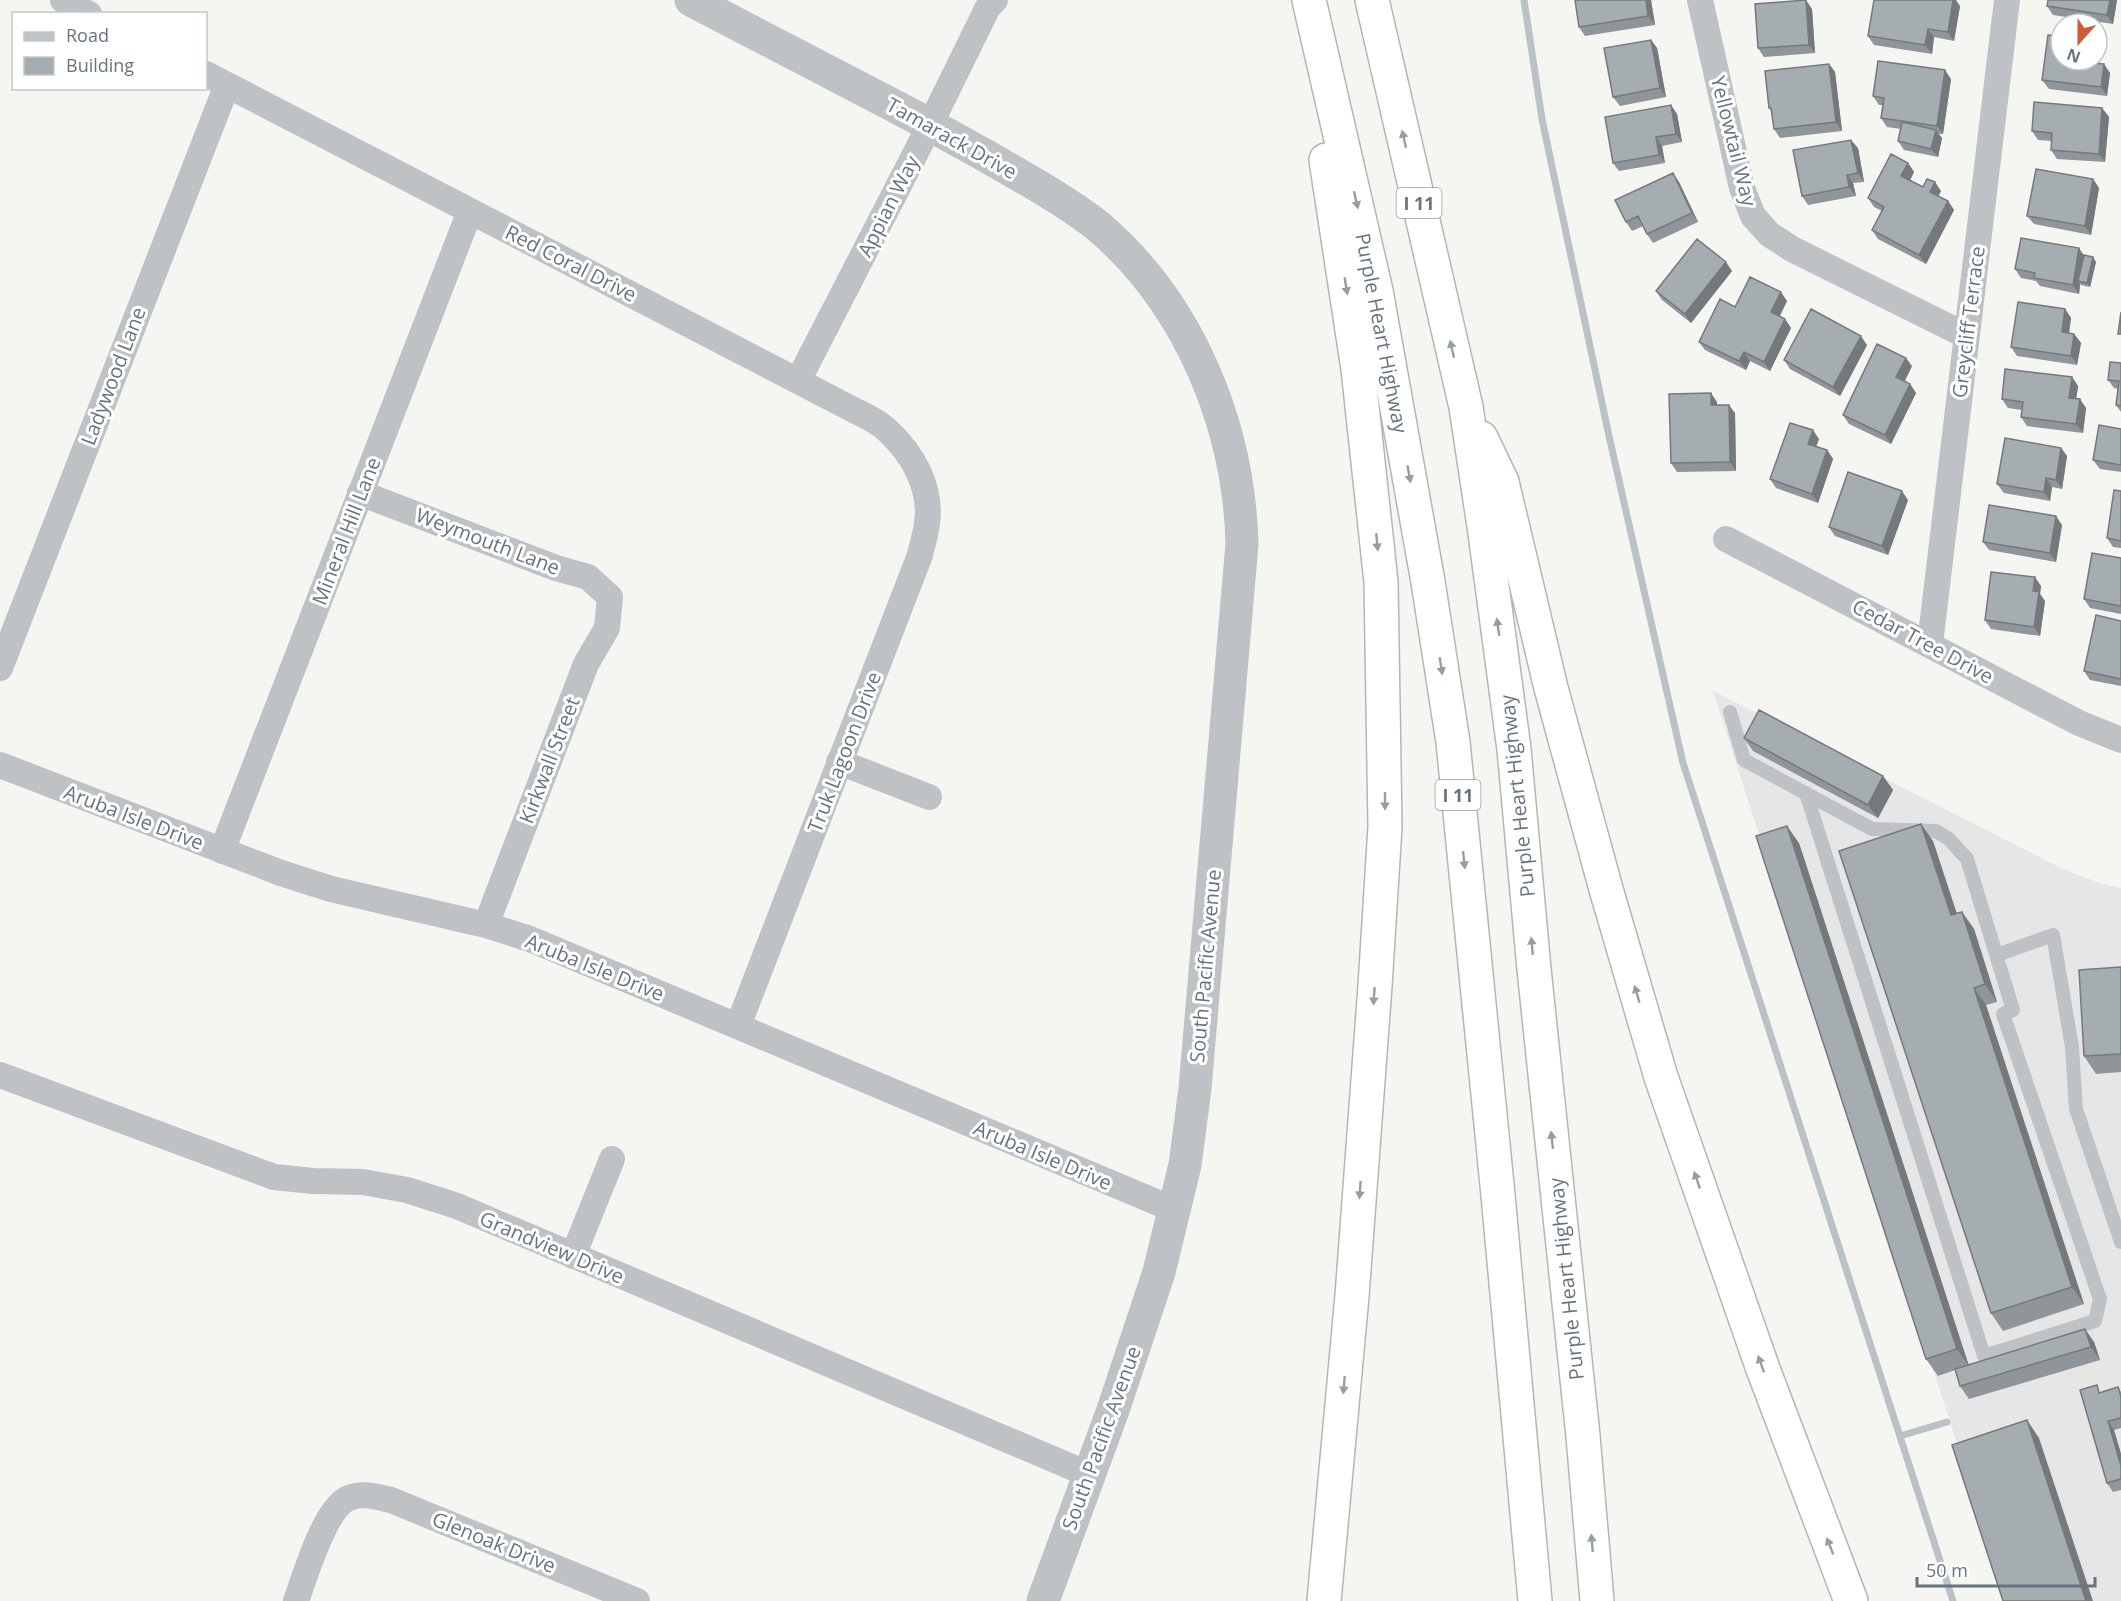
<svg xmlns="http://www.w3.org/2000/svg" width="2121" height="1601" font-family="'Open Sans',sans-serif">
	<style>
		.built { fill: #e5e6e5 }
		.lines { fill: none; stroke-linecap: round; stroke-linejoin: round }
		.stream { stroke: #bac2c7; stroke-width: 7 }
		.motorway-casing { stroke: #b3b6b9; stroke-width: 36 }
		.service { stroke: #bec2c5; stroke-width: 14 }
		.minor { stroke: #bec2c5; stroke-width: 26 }
		.tertiary { stroke: #bec2c5; stroke-width: 33 }
		.motorway { stroke: #fff; stroke-width: 33 }
		.wall { fill: #8f9598 }
		.shaded-wall { fill: #74797c }
		.building { fill: #a6adb1; stroke: #74797c; stroke-width: 1.5 }
		.oneway { fill: #959ea5 }
		.labels { text-anchor: middle; dominant-baseline: central; stroke-width: 6; stroke-linejoin: round; paint-order: stroke }
		.shield { fill: #fff; stroke: #959ea5; stroke-width: 1.5 }
		.shield-label { font-size: 18px; font-weight: bold; fill: #67747f }
		.street-label { font-size: 20px; fill: #67747f; stroke: #fff }
	</style>
	<rect width="100%" height="100%" fill="#f5f5f2"/>
	<!-- built -->
	<path class="built" d="M1713,691L2061,868L2099,883L2121,888V1601H2008L1902,1273L1816,1013Z"/>
	<g class="lines">
		<!-- stream -->
		<path class="stream" d="M1524,0L1542,119L1609,436L1683,763L1953,1601
			M1900,1436L1947,1422"/>
		<defs>
			<path id="motorway" d="M1309,0L1376,291L1428,582L1453,742L1498,1195L1535,1601
				M1372,0L1466,407L1485,533L1514,749L1534,969L1583,1436L1597,1601
				M1481,438L1502,482L1551,688L1606,889L1661,1077L1763,1369L1851,1601
				M1324,1601L1352,1296L1375,986L1385,827L1381,582L1358,369L1326,160"/>
		</defs>
		<!-- motorway casing -->
		<use href="#motorway" class="motorway-casing"/>
		<!-- service -->
		<path class="service" d="M1730,712L1744,760L1872,829L1936,831L1949,839L1967,859L2013,1010L2003,1014L2100,1299L2095,1321L1984,1356L1806,793
			M1997,955L2053,935L2072,1047L2076,1109L2121,1242"/>
		<!-- minor -->
		<path class="minor" d="M63,0L89,14
			M1700,0L1742,188L1753,216L1769,234L1792,249L1967,336
			M206,74L848,407C861,414 878,421 888,431C913,454 932,488 927,523C926,534 922,545 920,555L738,1026
			M798,381L930,125L988,7L995,0
			M360,493L556,568L588,577L610,597L607,628L586,664L486,925
			M1726,539L2079,723L2121,740
			M1930,644L2007,0
			M0,668L227,85
			M839,762L929,797
			M0,765L281,873L331,889L486,925L530,939L1175,1210
			M222,851L470,211
			M0,1075L274,1177L313,1181L363,1182L407,1190L457,1206L1088,1474
			M573,1256L612,1159
			M296,1601C305,1576 325,1507 349,1498C363,1492 377,1497 391,1500L637,1601"/>
		<!-- tertiary -->
		<path class="tertiary" d="M691,0C762,37 833,74 904,111C943,132 982,153 1019,175C1047,191 1074,207 1099,227C1190,305 1239,426 1242,544L1195,1088L1185,1165L1159,1272L1113,1410L1043,1601"/>
		<!-- motorway -->
		<use href="#motorway" class="motorway"/>
	</g>
	<!-- wall -->
	<path class="wall" d="M1575,0H1651L1655,25L1585,36L1579,27Z
		M2117,0L2113,24L2053,15L2047,6Z
		M1960,6L1954,41L1934,37L1932,54L1874,45L1868,36Z
		M1812,9L1815,53L1764,57L1758,48Z
		M1651,40L1657,48L1666,97L1620,106L1613,97Z
		M2097,44L2100,49L2099,64L2110,73L2107,96L2049,89L2042,80L2097,60Z
		M1829,64L1835,72L1842,131L1780,138L1774,129L1772,112L1769,108Z
		M1951,79L1943,134H1938L1942,138L1938,157L1904,150L1898,141L1901,129L1887,127L1881,118L1883,105H1879L1873,96Z
		M2102,108L2109,117L2105,162L2057,159L2051,150L2052,141L2038,140L2032,131Z
		M1677,114L1682,142L1662,146L1665,163L1619,171L1613,163Z
		M1858,148L1864,182L1853,183L1856,196L1808,205L1802,196Z
		M1908,163L1914,172L1910,180L1923,187L1941,191L1938,196L1948,201L1954,210L1926,264L1878,239L1872,230L1882,211L1874,207L1868,198Z
		M2093,179L2099,188L2091,235L2034,224L2027,216Z
		M1679,182L1698,222L1653,243L1647,234L1643,226L1632,231L1626,222Z
		M2084,255L2096,262L2090,287L2081,285L2080,284L2079,294L2040,286L2036,281L2021,278L2015,269Z
		M1732,271L1691,323L1662,300L1656,291Z
		M1787,301L1780,316L1785,319L1791,328L1770,371L1750,361L1746,370L1705,350L1699,342L1735,307Z
		M2065,309L2071,318L2069,333L2074,334L2081,343L2077,365L2017,356L2011,347Z
		M1867,345L1840,396L1790,369L1784,360Z
		M2121,363V412L2116,405L2118,389L2114,388L2108,380Z
		M1912,366L1905,381L1910,384L1916,393L1891,444L1849,424L1843,415Z
		M2072,377L2078,386L2076,399L2086,408L2083,433L2027,426L2021,417L2022,410L2008,408L2002,399Z
		M1717,402V405L1735,413L1736,471L1677,472L1671,463Z
		M2121,429V472L2100,469L2093,460Z
		M1819,439L1816,446L1827,450L1833,459L1818,503L1776,488L1770,479Z
		M2061,448L2067,456L2062,489L2052,487L2050,501L2004,493L1997,484Z
		M2121,491V548L2113,547L2107,538Z
		M1908,500L1888,555L1835,536L1829,527Z
		M2062,525L2056,562L1989,550L1983,542Z
		M2121,558V614L2090,608L2084,599Z
		M2041,586L2040,594L2045,601L2040,636L1991,629L1985,620Z
		M2121,621V686L2090,680L2084,671Z
		M1744,738L1883,776L1893,790L1878,818L1753,751Z
		M1933,841L1957,914L1962,912L1974,929L1997,1002L1986,1005L2084,1304L2003,1331L1991,1313Z
		M1799,843L1968,1364L2094,1342L2100,1360L1969,1399L1960,1386L1955,1370L1938,1376L1926,1359Z
		M2121,967V1072L2096,1074L2084,1056Z
		M2118,1387L2121,1392V1428L2114,1430L2121,1454V1490L2113,1492L2107,1483L2102,1392Z"/>
	<!-- shaded-wall -->
	<path class="shaded-wall" d="M1646,0H1651L1655,25L1648,16Z
		M1806,0L1812,9L1815,53L1809,45Z
		M1953,0H1956L1960,6L1954,41L1948,32Z
		M2110,0H2117L2113,24L2107,15Z
		M1928,29L1934,37L1932,54L1925,45Z
		M1651,40L1657,48L1666,97L1660,88Z
		M2097,44L2100,49L2098,72L2091,63L2092,60H2097Z
		M1829,64L1835,72L1842,131L1836,122Z
		M2104,64L2110,73L2107,96L2101,87Z
		M1945,70L1951,79L1943,134L1937,126Z
		M1671,105L1677,114L1682,142L1676,134Z
		M2102,108L2109,117L2105,162L2099,154Z
		M1936,130L1942,138L1938,157L1931,149Z
		M1656,137L1662,146L1665,163L1659,155Z
		M1851,140L1858,148L1864,182L1858,173Z
		M1908,163L1914,172L1908,184L1901,176Z
		M1673,173L1679,182L1698,222L1692,213Z
		M1847,175L1853,183L1856,196L1849,187Z
		M2093,179L2099,188L2091,235L2085,226Z
		M1935,182L1941,191L1936,201L1930,192Z
		M1948,201L1954,210L1926,264L1919,255Z
		M2079,248L2085,257L2078,281L2080,284L2079,294L2073,285Z
		M2093,257L2096,262L2090,287L2087,283Z
		M1726,262L1732,271L1691,323L1685,314Z
		M1781,292L1787,301L1777,321L1771,312Z
		M2065,309L2071,318L2068,341L2062,332Z
		M1785,319L1791,328L1770,371L1764,362Z
		M2074,334L2081,343L2077,365L2071,356Z
		M1861,336L1867,345L1840,396L1833,387Z
		M1744,352L1750,361L1746,370L1739,361Z
		M1906,358L1912,366L1902,386L1896,377Z
		M2072,377L2078,386L2075,407L2069,398Z
		M1910,384L1916,393L1891,444L1885,435Z
		M1711,393L1717,402V414L1711,405Z
		M2080,399L2086,408L2083,433L2076,424Z
		M1729,405L1735,413L1736,471L1730,462Z
		M1813,430L1819,439L1814,452L1808,444Z
		M2061,448L2067,456L2062,489L2056,480Z
		M1827,450L1833,459L1818,503L1812,494Z
		M2046,478L2052,487L2050,501L2044,492Z
		M1902,491L1908,500L1888,555L1882,546Z
		M2056,516L2062,525L2056,562L2050,553Z
		M2035,577L2041,586L2040,594L2045,601L2040,636L2034,627L2033,591Z
		M1883,776L1893,790L1878,818L1868,805Z
		M1921,824L1933,841L1963,933L1951,915Z
		M1787,826L1799,843L1969,1366L1957,1349Z
		M1962,912L1974,929L1997,1002L1985,984Z
		M1974,988L1986,1005L2084,1304L2072,1287Z
		M2085,1329L2094,1342L2100,1360L2091,1347Z
		M2027,1420L2039,1438L2093,1601H2086Z
		M2108,1421L2114,1430L2121,1454V1466Z"/>
	<!-- building -->
	<path class="building" d="M1575,0H1646L1648,16L1579,27Z
		M1806,0L1809,45L1758,48L1755,4Z
		M1874,0H1953L1948,32L1928,29L1925,45L1868,36Z
		M2048,0H2110L2107,15L2047,6Z
		M2048,35L2061,36V60H2092L2091,63L2104,64L2101,87L2042,80Z
		M1651,40L1660,88L1613,97L1604,48Z
		M1878,61L1945,70L1937,126L1881,118L1884,98L1873,96Z
		M1829,64L1836,122L1774,129L1771,108H1769L1765,71Z
		M2034,102L2102,108L2099,154L2051,150L2052,133L2032,131Z
		M1671,105L1676,134L1656,137L1659,155L1613,163L1605,117Z
		M1902,122L1936,130L1931,149L1898,141Z
		M1851,140L1858,173L1847,175L1849,187L1802,196L1793,150Z
		M1891,154L1908,163L1901,176L1923,187L1927,179L1935,182L1930,192L1948,201L1919,255L1872,230L1884,207L1868,198Z
		M2036,169L2093,179L2085,226L2027,216Z
		M1673,173L1692,213L1647,234L1638,216L1626,222L1615,200Z
		M2021,238L2079,248L2073,285L2034,278L2035,273L2015,269Z
		M1697,239L1726,262L1685,314L1656,291Z
		M2084,255L2093,257L2087,283L2078,281Z
		M1750,277L1781,292L1771,312L1785,319L1764,362L1744,352L1739,361L1699,342L1720,299L1735,307Z
		M2018,302L2065,309L2062,332L2074,334L2071,356L2011,347Z
		M1811,309L1861,336L1833,387L1784,360Z
		M2121,312V334H2118Z
		M1877,344L1906,358L1896,377L1910,384L1885,435L1843,415Z
		M2110,362L2121,363V406L2116,405L2119,381L2108,380Z
		M2005,369L2072,377L2069,398L2080,399L2076,424L2021,417L2023,402L2002,399Z
		M1711,393V405H1729L1730,462L1671,463L1669,394Z
		M1790,423L1813,430L1808,444L1827,450L1812,494L1770,479Z
		M2099,425L2121,429V465L2093,460Z
		M2005,438L2061,448L2056,480L2046,478L2044,492L1997,484Z
		M1848,472L1902,491L1882,546L1829,527Z
		M2114,490L2121,491V541L2107,538Z
		M1989,505L2056,516L2050,553L1983,542Z
		M2092,553L2121,558V606L2084,599Z
		M1991,572L2035,577L2033,591L2039,592L2034,627L1985,620Z
		M2096,615L2121,621V679L2084,671Z
		M1759,710L1883,776L1868,805L1744,738Z
		M1921,824L1951,915L1962,912L1985,984L1974,988L2072,1287L1991,1313L1839,851Z
		M1787,826L1957,1349L1926,1359L1756,836Z
		M2121,967V1054L2084,1056L2079,970Z
		M2085,1329L2091,1347L1960,1386L1955,1369Z
		M2097,1385L2099,1393L2118,1387L2121,1397V1418L2108,1421L2121,1466V1479L2107,1483L2080,1390Z
		M2027,1420L2086,1601H2003L1952,1445Z"/>
	<!-- one-way arrows -->
	<defs><path id="oneway-solid" d="M-6-.8H1V-3.2L6.5 0L1 3.2V.8H-6Z" transform="scale(1.5)"/></defs>
	<g class="oneway">
		<use href="#oneway-solid" transform="translate(1404 139) rotate(-103)"/>
		<use href="#oneway-solid" transform="translate(1356 200) rotate(77)"/>
		<use href="#oneway-solid" transform="translate(1346 286) rotate(81)"/>
		<use href="#oneway-solid" transform="translate(1452 349) rotate(-103)"/>
		<use href="#oneway-solid" transform="translate(1409 474) rotate(80)"/>
		<use href="#oneway-solid" transform="translate(1377 542) rotate(85)"/>
		<use href="#oneway-solid" transform="translate(1498 627) rotate(-98)"/>
		<use href="#oneway-solid" transform="translate(1441 666) rotate(81)"/>
		<use href="#oneway-solid" transform="translate(1385 801) rotate(90)"/>
		<use href="#oneway-solid" transform="translate(1464 860) rotate(84)"/>
		<use href="#oneway-solid" transform="translate(1532 946) rotate(-95)"/>
		<use href="#oneway-solid" transform="translate(1637 994) rotate(-106)"/>
		<use href="#oneway-solid" transform="translate(1374 996) rotate(94)"/>
		<use href="#oneway-solid" transform="translate(1552 1140) rotate(-96)"/>
		<use href="#oneway-solid" transform="translate(1697 1180) rotate(-109)"/>
		<use href="#oneway-solid" transform="translate(1360 1190) rotate(94)"/>
		<use href="#oneway-solid" transform="translate(1761 1364) rotate(-110)"/>
		<use href="#oneway-solid" transform="translate(1344 1385) rotate(95)"/>
		<use href="#oneway-solid" transform="translate(1592 1543) rotate(-95)"/>
		<use href="#oneway-solid" transform="translate(1830 1546) rotate(-111)"/>
	</g>
	<g class="labels">
		<!-- shield labels -->
		<g class="shield">
			<rect x="1396.5" y="188" width="45" height="30" rx="4.5"/>
			<rect x="1435.5" y="780" width="45" height="30" rx="4.5"/>
		</g>
		<g class="shield-label">
			<text x="1419" y="203">I 11</text>
			<text x="1458" y="795">I 11</text>
		</g>
		<!-- street labels -->
		<g class="street-label">
			<text transform="translate(952 138) rotate(29)">Tamarack Drive</text>
			<text transform="translate(1734 141) rotate(76)">Yellowtail Way</text>
			<text transform="translate(888 206) rotate(-63)">Appian Way</text>
			<text transform="translate(571 263) rotate(27)">Red Coral Drive</text>
			<text transform="translate(1968 322) rotate(-83)">Greycliff Terrace</text>
			<text transform="translate(1382 333) rotate(79)">Purple Heart Highway</text>
			<text transform="translate(113 376) rotate(-69)">Ladywood Lane</text>
			<text transform="translate(346 531) rotate(-69)">Mineral Hill Lane</text>
			<text transform="translate(488 541) rotate(21)">Weymouth Lane</text>
			<text transform="translate(1923 641) rotate(28)">Cedar Tree Drive</text>
			<text transform="translate(844 752) rotate(-69)">Truk Lagoon Drive</text>
			<text transform="translate(549 760) rotate(-69)">Kirkwall Street</text>
			<text transform="translate(1517 796) rotate(-96)">Purple Heart Highway</text>
			<text transform="translate(134 817) rotate(21)">Aruba Isle Drive</text>
			<text transform="translate(1205 966) rotate(-85)">South Pacific Avenue</text>
			<text transform="translate(595 967) rotate(22)">Aruba Isle Drive</text>
			<text transform="translate(1043 1155) rotate(23)">Aruba Isle Drive</text>
			<text transform="translate(552 1247) rotate(23)">Grandview Drive</text>
			<text transform="translate(1566 1279) rotate(-96)">Purple Heart Highway</text>
			<text transform="translate(1101 1438) rotate(-70)">South Pacific Avenue</text>
			<text transform="translate(494 1542) rotate(22)">Glenoak Drive</text>
		</g>
	</g>
	<!-- legend -->
	<rect x="12" y="12" width="195" height="78" fill="#ffffff" stroke="#c2c7cc" stroke-width="1.5"/>
	<rect x="24" y="32" width="30" height="9" fill="#bec2c5" stroke="#c2c7cc" stroke-width="1.5"/>
	<text x="66" y="42" font-size="18" fill="#67747f">Road</text>
	<rect x="24" y="57" width="30" height="18" fill="#a6adb1" stroke="#c2c7cc" stroke-width="1.5"/>
	<text x="66" y="72" font-size="18" fill="#67747f">Building</text>
	<!-- north arrow -->
	<g transform="translate(2079 42) rotate(201)"><circle r="28" fill="#ffffff" stroke="#c2c7cc" stroke-width="1.5"/>
	<path d="M0-4.5L10 22L0 15L-10 22Z" fill="#cd5d39"/>
	<text y="-9" font-size="16" font-weight="bold" text-anchor="middle" fill="#67747f">N</text>
	</g>
	<!-- scale -->
	<path d="M1917 1577v9h178v-9" fill="none" stroke="#67747f" stroke-width="3"/>
	<text x="1926" y="1577" font-size="18" fill="#67747f" stroke="#ffffff" stroke-width="4.5" paint-order="stroke">50 m</text>
</svg>
